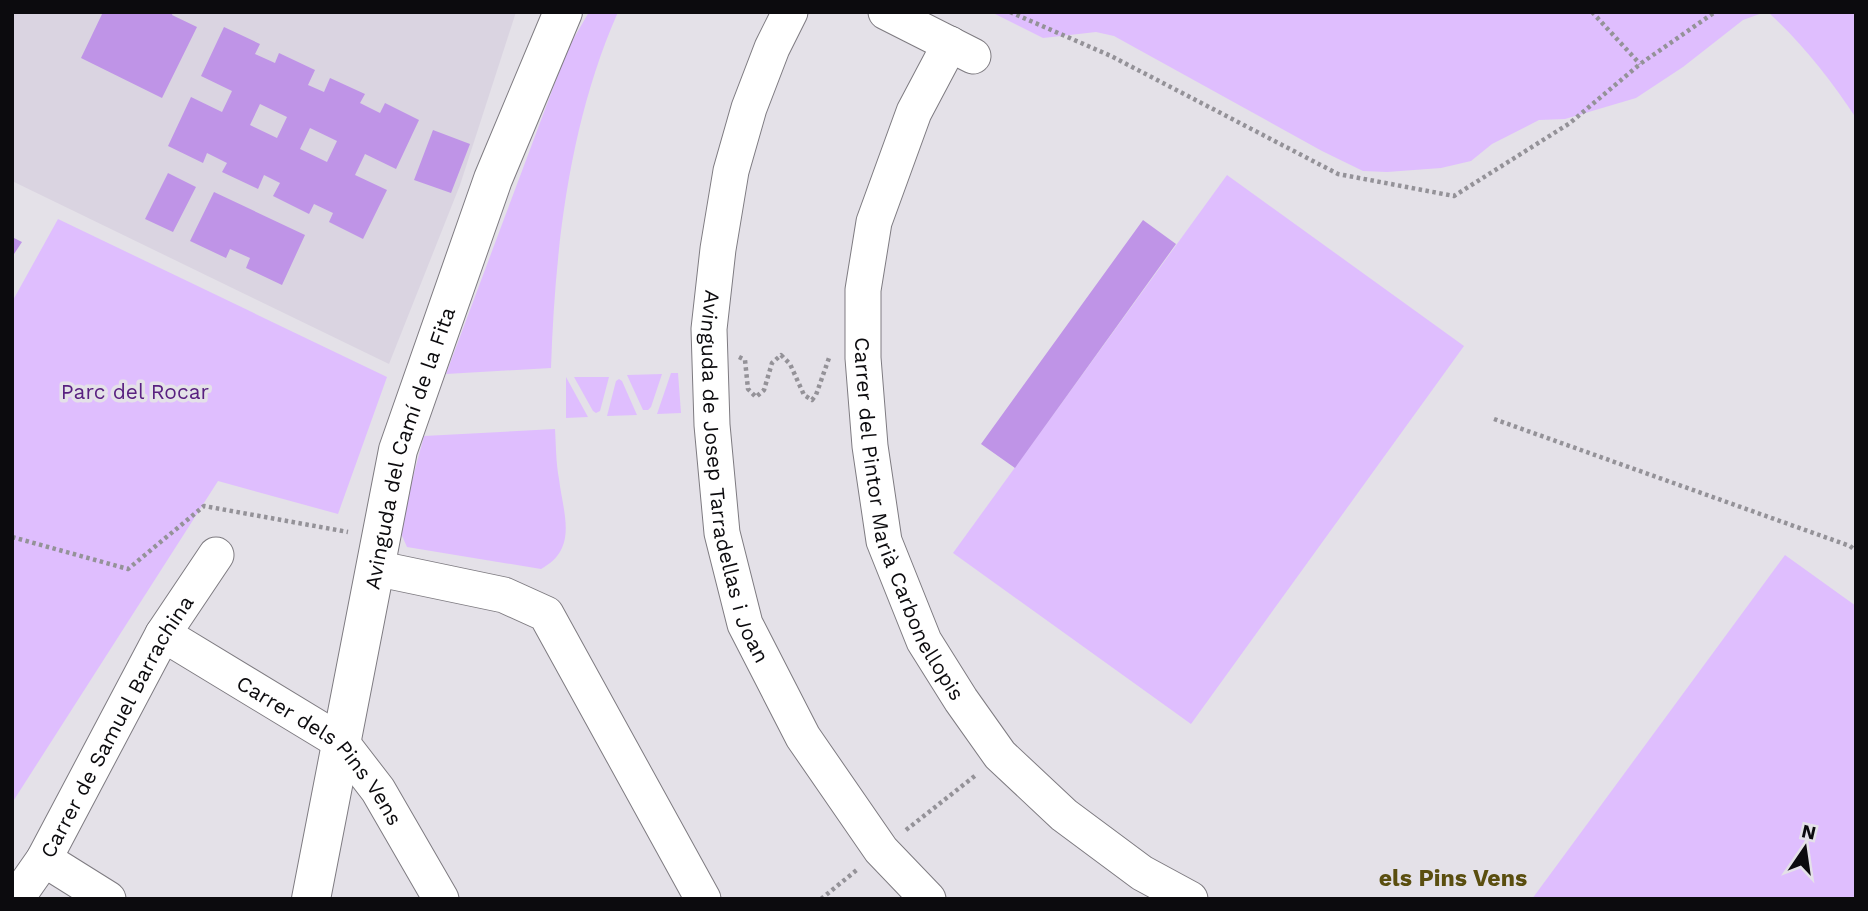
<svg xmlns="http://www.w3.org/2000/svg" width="1868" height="911" font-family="'Work Sans',sans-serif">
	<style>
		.built { fill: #dad4e1 }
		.green { fill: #dfbefe }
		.building { fill: #bf94e7; fill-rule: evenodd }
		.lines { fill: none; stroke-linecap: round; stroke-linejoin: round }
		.minor-casing { stroke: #7e7b81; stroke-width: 37 }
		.tertiary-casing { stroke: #7e7b81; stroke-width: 40 }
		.path { stroke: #949298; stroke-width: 4.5; stroke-dasharray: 3.5 3.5; stroke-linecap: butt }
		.minor { stroke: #fff; stroke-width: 35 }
		.tertiary { stroke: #fff; stroke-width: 38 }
		.labels { text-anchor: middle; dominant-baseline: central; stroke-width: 7; stroke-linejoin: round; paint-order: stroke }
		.park-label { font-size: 21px; fill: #592080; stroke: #e4e1e8 }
		.street-label { font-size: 21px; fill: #0c0b0e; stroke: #e4e1e8 }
		.neighbourhood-label { font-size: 23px; font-weight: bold; fill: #5a4e0f; stroke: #e4e1e8 }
	</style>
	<rect width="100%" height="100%" fill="#e4e1e8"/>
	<!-- built -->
	<path class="built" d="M12,12H516L460,185L389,364L12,181Z"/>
	<!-- green -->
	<path class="green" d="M589,12H618C569,123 555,248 551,368L446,374L568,48Z
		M991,12H1765L1743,20L1683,67L1636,98L1565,119L1539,120L1492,144L1471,161L1441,168L1387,172L1363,171L1322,151L1114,36L1096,32L1043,38Z
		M1768,12H1856V118C1831,80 1802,43 1768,12Z
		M1227,175L1464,346L1191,724L953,553Z
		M58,219L387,377L338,514L218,481L12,803V302Z
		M671,373H678L681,413L657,414Z
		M662,374L651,407L648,410H643L627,375Z
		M566,377L588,417L566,418Z
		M574,377H609L600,411L596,413L593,411Z
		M619,379L622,381L637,415L607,416L616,381Z
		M555,429C556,446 556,463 559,479C563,513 579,549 541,569L407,547L399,529L424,436Z
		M1785,555L1856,606V899H1532Z"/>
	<!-- building -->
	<path class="building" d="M103,12H173L172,15L197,27L162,98L81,58Z
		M224,27L260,44L255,54L275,63L279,53L315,70L308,85L324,92L330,78L365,94L360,103L380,113L385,103L419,120L396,169L365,154L355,175L387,190L363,239L329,222L333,213L314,204L309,214L273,196L280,183L264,175L258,189L222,172L227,163L207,153L203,163L168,146L191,97L222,112L232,91L201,76ZM260,104L287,117L277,138L250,125ZM310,128L337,141L327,162L300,149Z
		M433,130L470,144L451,193L414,180Z
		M168,173L196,187L173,232L145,219Z
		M214,192L305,235L282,285L246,268L250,258L230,249L226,258L190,241Z
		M1143,220L1176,244L1015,468L981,444Z
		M12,237L22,242L12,257Z"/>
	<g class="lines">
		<defs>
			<g id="minor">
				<path id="s1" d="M790,12L772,48L749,108L731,171L718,249L709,329L712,425L722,533L745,624L803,737L881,850L928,899"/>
				<path d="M886,12L973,56"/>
				<path id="s2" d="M950,44L914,112L874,222L863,290V358L870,446L884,541L924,641L961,700L1000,755L1064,815L1142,873L1190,899"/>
				<path d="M375,568L504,595L546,614L703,899"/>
				<path id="s3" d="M163,634L341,742L378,790L441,899"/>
				<path d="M44,859L108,899"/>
				<path id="s4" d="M16,899L44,859L163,634L216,555"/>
			</g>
			<g id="tertiary">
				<path id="s5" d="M311,899L398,450L493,179L563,12"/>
			</g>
		</defs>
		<!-- minor casing -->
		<use href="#minor" class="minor-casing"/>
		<!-- tertiary casing -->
		<use href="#tertiary" class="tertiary-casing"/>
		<!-- path -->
		<path class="path" d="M1010,12L1111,56L1338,174L1454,196L1570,123L1640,64L1715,12
			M1592,12L1640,64
			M739,357L745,360L748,389L756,397L764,390L772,363L781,355L790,364L804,395L812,400L816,395L829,358L832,357
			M1494,419L1850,546L1856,551
			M12,537L128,569L204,506L348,532
			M906,830L976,775
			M821,899L858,869"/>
		<!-- minor -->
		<use href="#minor" class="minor"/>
		<!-- tertiary -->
		<use href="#tertiary" class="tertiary"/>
	</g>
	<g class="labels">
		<!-- park labels -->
		<g class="park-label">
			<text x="135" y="391">Parc del Rocar</text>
		</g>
		<!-- street labels -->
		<g class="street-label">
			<text stroke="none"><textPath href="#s5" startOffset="462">Avinguda del Camí de la Fita</textPath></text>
			<text stroke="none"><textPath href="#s1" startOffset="480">Avinguda de Josep Tarradellas i Joan</textPath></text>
			<text stroke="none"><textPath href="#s2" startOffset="500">Carrer del Pintor Marià Carbonellopis</textPath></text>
			<text stroke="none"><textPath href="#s4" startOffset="200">Carrer de Samuel Barrachina</textPath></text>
			<text stroke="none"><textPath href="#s3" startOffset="198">Carrer dels Pins Vens</textPath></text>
		</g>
		<!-- neighbourhood labels -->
		<g class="neighbourhood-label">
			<text x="1453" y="878">els Pins Vens</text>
		</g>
	</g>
	<!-- border -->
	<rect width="1868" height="911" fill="none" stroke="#0c0b0e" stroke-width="28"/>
	<!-- north arrow -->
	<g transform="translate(1805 848) rotate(13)" stroke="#e4e1e8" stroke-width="5" paint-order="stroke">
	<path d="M0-5L12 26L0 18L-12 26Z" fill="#0c0b0e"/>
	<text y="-10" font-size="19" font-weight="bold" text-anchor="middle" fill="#0c0b0e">N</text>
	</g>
</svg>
